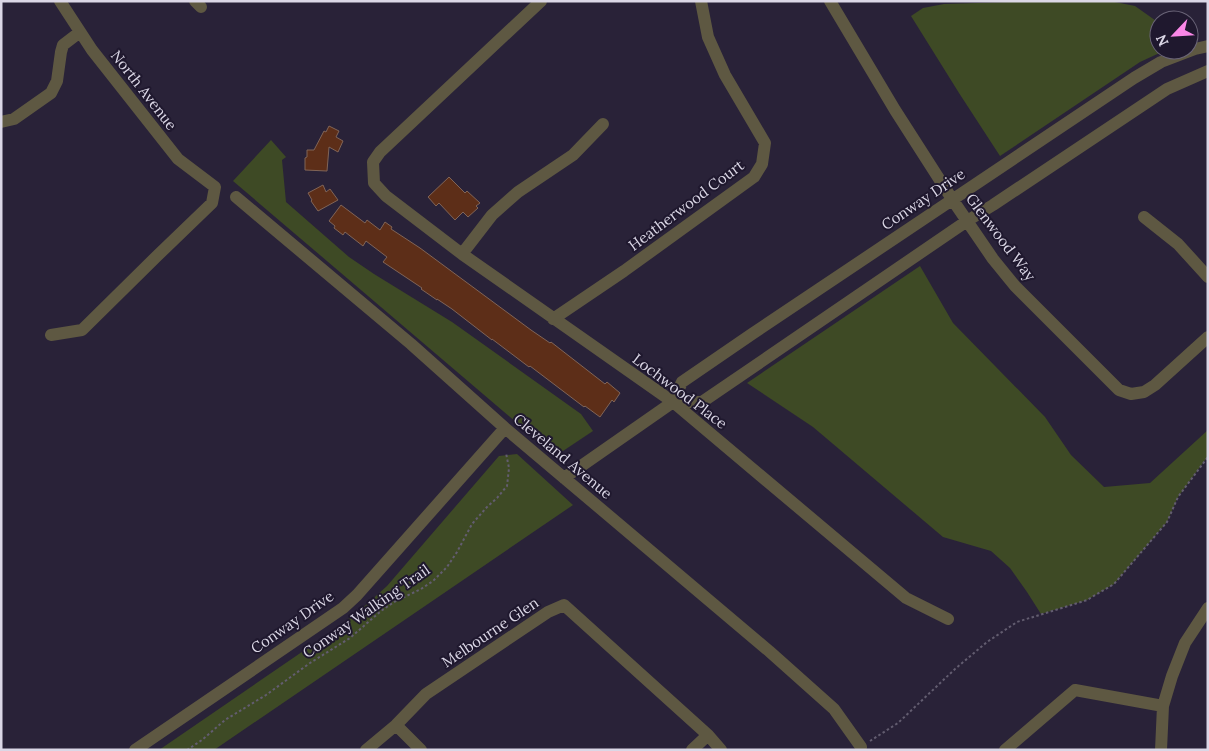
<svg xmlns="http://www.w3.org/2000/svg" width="1209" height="751" font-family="Lora,serif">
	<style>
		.green { fill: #3e4a25 }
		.building { fill: #5d2e18; stroke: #806457 }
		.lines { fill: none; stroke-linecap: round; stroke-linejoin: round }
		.path { stroke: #635d70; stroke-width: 2; stroke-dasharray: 2.5 2.5; stroke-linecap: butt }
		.minor { stroke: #5e5842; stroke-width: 12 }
		.labels { text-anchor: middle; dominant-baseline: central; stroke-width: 4; stroke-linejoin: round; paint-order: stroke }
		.street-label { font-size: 15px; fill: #dbd7e6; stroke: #1f182e }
	</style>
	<rect width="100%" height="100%" fill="#292238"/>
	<!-- green -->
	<path class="green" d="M1039,1H1110L1135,6L1159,23V50H1166L1140,62L1000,156L959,93L911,16L923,8L944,4Z
		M271,140L286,157L282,160L286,202L349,257L374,274L452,322L581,414L593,431L563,451H550L233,181Z
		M920,266L953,323L1045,417L1071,455L1104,487L1150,483L1208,430V456L1178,497L1167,522L1114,584L1087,600L1041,614L1027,592L1010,568L991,551L943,537L813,427L747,383Z
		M517,454L573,505L214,750H159L334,630L366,605L387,586L499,456Z"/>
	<!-- building -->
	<path class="building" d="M329,126L339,131L336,137L343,141L338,152L329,147L327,171L305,170V158L307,157V150H314L324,131L326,132Z
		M449,177L465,193L467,191L480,203L476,206L478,208L468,217L463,212L455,220L439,203L436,206L428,197Z
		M323,185L326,192L330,189L338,200L318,211L311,201L312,200L308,193Z
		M341,205L365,223L367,220L380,230L385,222L392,227L391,229L420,248L531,330L550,343L551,342L605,384L607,382L620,393L614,402L612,400L600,417L585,406L584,407L530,366L529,367L492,339V340L452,309L437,299V300L421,289L422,288L383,262L387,257L366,241L363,246L345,232L343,235L334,228L335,226L329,221Z"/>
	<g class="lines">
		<!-- path -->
		<path class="path" d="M870,741L898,723L955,669L987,642L1017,622L1087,600L1114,584L1167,522L1178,497L1208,457
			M187,750L202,740L225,720L266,695L310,663L350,638L381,611L394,602L421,589L433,581L447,567L457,552L472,524L487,507L497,498L507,486L509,468L506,453"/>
		<!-- minor -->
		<path class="minor" d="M195,1L201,7
			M541,1L380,152L373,162L374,183L386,196L462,254L673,402L906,598L948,619
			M830,1L895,110L952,199L993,259L1015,286L1119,390L1131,394L1144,392L1155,385L1208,337
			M1,122L14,119L51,93L57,81L61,52L63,45L80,32
			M236,197L411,344L505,428L769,651L834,709L861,747
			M1144,217L1178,244L1208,277
			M462,254L492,215L518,192L573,155L603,124
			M553,319L624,271L754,177L762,164L765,143L725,75L708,37L701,1
			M51,335L82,330L157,256L212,203L215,187L178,159L92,50L60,1
			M673,402H702L967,221L993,205L1167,89L1208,71
			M564,478L673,402L682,382L752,334L1134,78L1161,62L1195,49L1208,46
			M396,725L421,750
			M135,750L343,608L357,595L505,428
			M366,750L396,725L426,694L548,612L564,605L708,735L721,750
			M692,750L708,735
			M1005,750L1075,690L1163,706
			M1161,750L1163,706L1172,676L1185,643L1208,608"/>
	</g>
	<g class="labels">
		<!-- street labels -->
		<g class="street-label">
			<text transform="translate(144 90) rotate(52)">North Avenue</text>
			<text transform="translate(923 199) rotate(-34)">Conway Drive</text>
			<text transform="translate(686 205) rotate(-37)">Heatherwood Court</text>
			<text transform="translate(1001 237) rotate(53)">Glenwood Way</text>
			<text transform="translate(680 391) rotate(37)">Lochwood Place</text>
			<text transform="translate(563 456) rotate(40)">Cleveland Avenue</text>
			<text transform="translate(366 611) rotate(-35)">Conway Walking Trail</text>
			<text transform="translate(292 622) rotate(-35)">Conway Drive</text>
			<text transform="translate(490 632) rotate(-34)">Melbourne Glen</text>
		</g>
	</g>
	<!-- border -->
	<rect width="1209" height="751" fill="none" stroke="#dbd7e6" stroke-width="5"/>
	<!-- north arrow -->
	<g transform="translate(1174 35) rotate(245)"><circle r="24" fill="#1f182e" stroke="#6a6478"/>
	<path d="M0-4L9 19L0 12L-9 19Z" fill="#fa87e7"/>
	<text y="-8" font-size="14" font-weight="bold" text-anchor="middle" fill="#dbd7e6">N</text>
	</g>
</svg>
